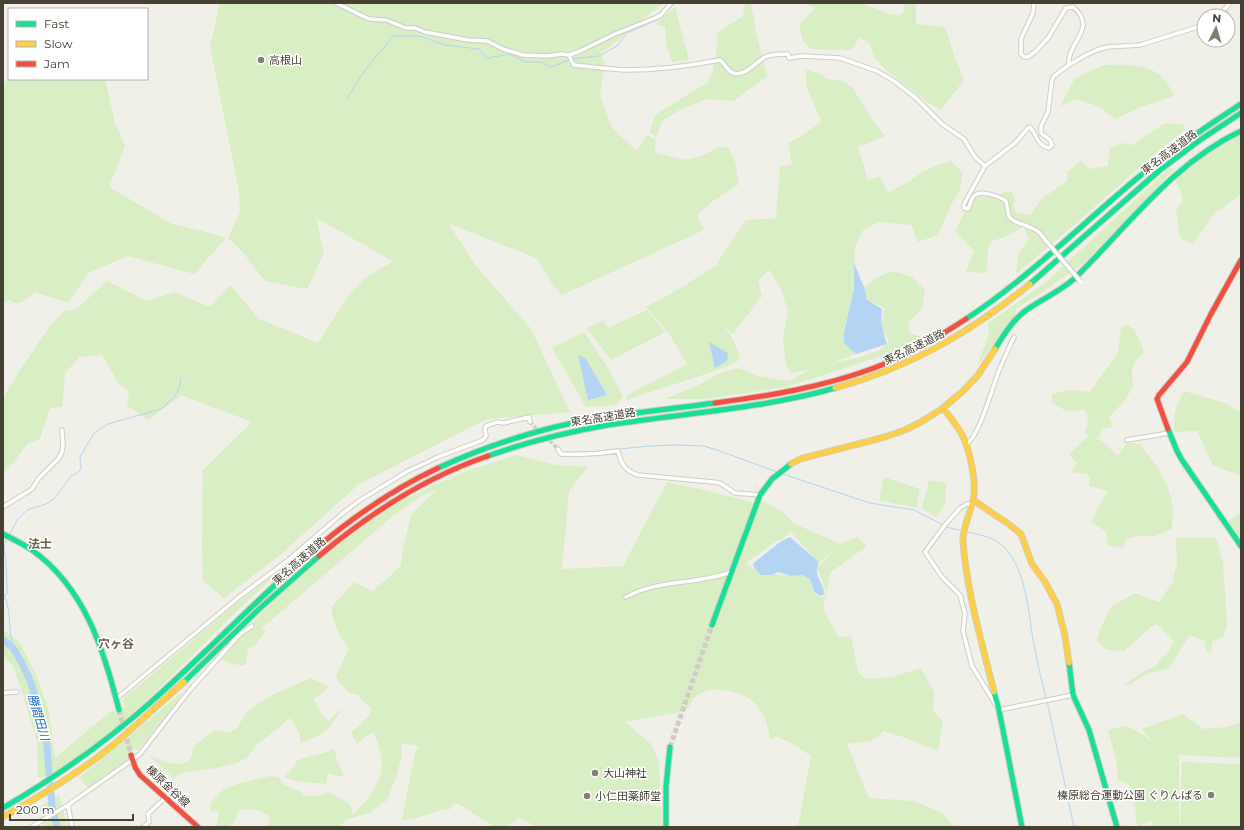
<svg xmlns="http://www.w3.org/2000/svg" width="1244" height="830" font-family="Montserrat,'Noto Sans JP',sans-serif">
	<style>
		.green { fill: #d9eec5; fill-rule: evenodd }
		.water { fill: #b3d4f3 }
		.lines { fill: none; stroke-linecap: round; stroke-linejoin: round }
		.stream { stroke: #b3d4f3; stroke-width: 1 }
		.river { stroke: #b3d4f3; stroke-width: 7 }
		.street-tunnel { stroke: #ceccc4; stroke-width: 3.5; stroke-dasharray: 3.5 2; stroke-linecap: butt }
		.secondary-tunnel { stroke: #ceccc4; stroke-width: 5; stroke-dasharray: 5 2.5; stroke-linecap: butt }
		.street-casing { stroke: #cecdc6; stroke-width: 5.5 }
		.fast-casing { stroke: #d0cdbe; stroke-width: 7 }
		.slow-casing { stroke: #d0cdbe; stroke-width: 7 }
		.jam-casing { stroke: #d0cdbe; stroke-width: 7 }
		.street { stroke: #fdfdfc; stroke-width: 3.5 }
		.fast { stroke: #16e098; stroke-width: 5 }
		.slow { stroke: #ffcf43; stroke-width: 5 }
		.jam { stroke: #f24e42; stroke-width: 5 }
		.street-bridge-casing { stroke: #cecdc6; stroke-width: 5.5; stroke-linecap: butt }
		.street-bridge { stroke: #fdfdfc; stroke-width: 3.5 }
		.poi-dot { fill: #827e72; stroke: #fff; stroke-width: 1.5 }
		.labels { text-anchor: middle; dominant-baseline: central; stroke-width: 3; stroke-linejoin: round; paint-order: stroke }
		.poi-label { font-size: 11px; fill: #474133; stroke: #fff; text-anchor: start }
		.street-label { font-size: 11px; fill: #474133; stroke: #fff }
		.neighbourhood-label { font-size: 12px; font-weight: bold; fill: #6b6149; stroke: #fff }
		.water-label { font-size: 12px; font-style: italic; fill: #206cbf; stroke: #fff }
	</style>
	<rect width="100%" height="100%" fill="#f0efe8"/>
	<!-- green -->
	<path class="green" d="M220,3H664C641,18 623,39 600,53L605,65L600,95L612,128L637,151L647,135L656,140L655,153L686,160L702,156L719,147L729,148L735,162L739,184L713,201L697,215L704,230L562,295L553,285L536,258L448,223L476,266L531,329L570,412L487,419L359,484L279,556L224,598L203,581L202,544L203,470L252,422L181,395L148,420L130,407H127L129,391L119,384L102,355L78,357V359L65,373L62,407L50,408L40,439L27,444L14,462L3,473V398L18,373L49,327L64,311L75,310L107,281L147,301L174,292L210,307L230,285L259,319L318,343L348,296L365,278L393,261L316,218L324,253L307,289L265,281L242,251L228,238L240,212L239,192L210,47Z
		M745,3H751L756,31L767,77L733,101L706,99L678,111L662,121L656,138L650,132L655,115L708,82L713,70L717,47V33L743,16Z
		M804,3H861L889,14L900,15L904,11L905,3H916V24L945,27L955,58L964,80L941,110L930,104L885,69L874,57L870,44L860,37L851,50L811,49L803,41L799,25L815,8Z
		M675,7L689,60L672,62L667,47L665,27L656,24L659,21Z
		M1104,65C1126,65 1151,62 1166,82C1169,86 1172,91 1174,96L1140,107L1115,119L1100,107L1076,99L1060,106L1075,78Z
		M806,70L822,74L826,79L840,80L852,87L875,123L885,136L858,147L868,180L880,176L888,193L910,181L922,172L935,166L951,161L962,172L960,191L952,203L938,235L918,242L911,225L878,222L863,230L855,247L854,288L844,329V343L856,354L829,364L857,358L880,350L889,341L882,329L884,308L866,299V292L864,287L880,276L893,271L912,277L925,290L922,309L908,322L910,333L922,337L909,347L786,387L706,399H665L698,385L722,372L739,368L758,376L789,381L811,369L791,373L786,365L783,337L788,312L780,287L769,270L758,281L762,296L733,334L721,322L731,335L740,355L738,361L715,371L626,400L627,395L687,364L670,335L646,307L674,292L718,264V261L746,220L776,218L780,166L792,165L788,143L802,136L821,121L806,85Z
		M11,79H105L115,123L125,146L109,187L172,224L202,231L226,238L194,274L128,256L89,272L68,303L35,292L21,303H12L10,299L3,303V83Z
		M1164,124H1183L1185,130L1164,146L1067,231L1016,274L1018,254L1029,239L1025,231V226L1005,237L992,241L988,248L987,273L966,272L974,251L955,231L965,211L977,197H998L1005,191L1012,192L1015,201L1013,206L1017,213L1030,215L1041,199L1067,181V172L1081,161L1090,169L1108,166L1110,148L1121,143L1132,145Z
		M1241,135V194L1214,214L1193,244L1180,238L1176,210L1183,201L1180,190L1175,180L1203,155Z
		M1170,168L1174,169L1122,225L1083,264L1044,291L1017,308L1016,315L977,366L989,334L988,323L1046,282Z
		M647,310L665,332L611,360L587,328L604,320L608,328Z
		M1127,324L1135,331L1142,346L1144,353L1135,361L1132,370L1133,386L1126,399L1109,417L1112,427L1101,429L1100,438L1092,437L1102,441L1118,456L1127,443L1140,444C1155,462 1170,484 1173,508C1174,514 1172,523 1171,530L1154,536H1137L1126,539L1123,548L1108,545L1106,532L1091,521L1108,491L1089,486L1090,475L1072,472L1077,463L1069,454L1089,436L1084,433C1088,424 1090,418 1084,410L1066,411L1051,402L1052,394L1070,390L1090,392L1118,353L1121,328Z
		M584,332L610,371L623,397L616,405L586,407L552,348Z
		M1184,391L1225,403L1241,413V476L1213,465L1197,431L1175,432C1171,416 1177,405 1184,391Z
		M516,455L556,465L588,467L569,491L562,569L623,566L667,482L704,490L751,502H765L781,511L795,524L841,544L857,537L867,546L831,572L823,608L838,637L851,636L858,672L866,679L892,677L921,668L934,692L933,711L943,721L938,751L906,738L884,731L871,741L847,744L869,798L914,801L942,813L954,827H798L811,756L792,743L777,737L770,739C766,708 751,692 720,690C711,689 703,690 696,696C692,700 689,707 685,711L625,722L652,745L659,763L660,804L632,801L661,807L662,827H538L519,818C515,821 510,826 506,827C489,830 472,809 456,803L447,811L444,809L416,818L402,820L415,753L419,746L402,743L401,759L397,775L387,800L369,813L345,820L343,824L335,827H269V816C256,808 253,809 239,810C234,825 232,827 216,827L219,812L210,811L211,802L224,789L240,783L270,776L280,778L282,784L301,792L305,796H321L328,791L349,804L354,816C355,809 361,807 365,802C375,791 382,777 382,762C382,755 376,739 374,731L368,735L357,744L351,733L370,715L371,708L364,702L358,695L348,692L338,681L336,676L349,648C339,638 333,622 331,608L354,582L373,591L401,566L403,547L412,513L438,489L420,497L394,515L262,628L265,632L254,646L248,649L245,666L229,663L221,659L244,631L282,593L344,539L404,499L464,472ZM790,531L819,562L836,548L817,568L826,590L823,598L813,593L810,579L802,575L791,576L776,574L761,575L746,563L778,540L784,538Z
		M884,477L920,489L916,508L879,500Z
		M929,480L946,483L945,505L936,517L922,508Z
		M1241,512V541L1228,521Z
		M1176,538H1216L1223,562L1227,626L1223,637L1212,642L1211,653L1206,651L1205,641L1190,635L1169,668L1145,675L1131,684L1124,685L1141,673L1155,666L1168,652L1174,641L1157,624C1148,628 1146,631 1139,638C1134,643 1129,645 1125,651L1107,650L1097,641C1099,632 1107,612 1113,606C1120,601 1128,597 1135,593L1159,602L1173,582L1174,574L1177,565Z
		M283,568L246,602L156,692L107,736L56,773L38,778L37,742L23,695L13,666L3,655V629L20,643L36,674L49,711L55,758L112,710L116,713L125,707L123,699L238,602Z
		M311,678L329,687L314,699L320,712L328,721L343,708L328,729L319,735L301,743L300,734L290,718L257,745L246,758L237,763L217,768L185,772L173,778L150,756C160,760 183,771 191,758C193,754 193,750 194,746L215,730L230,733L236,729L248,711L258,704L276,693Z
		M182,692L174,708L137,751L134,749L127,754L128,759L88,788L80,777Z
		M1183,714L1204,729L1227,727L1241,722V758L1179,755V827H1150L1154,817L1151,821L1137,827L1135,807L1129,785L1118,780L1116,759L1108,730L1127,726L1144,735L1153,743L1142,729Z
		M334,748L338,763L344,777L328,773L326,784L296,781L284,777L296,765V761L307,757L331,751Z
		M1182,762L1241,764V827H1180Z
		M59,795L68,827H43L39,807Z"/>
	<!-- water -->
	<path class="water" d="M854,263L866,292V299L882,309C880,322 883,332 887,344L856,354L844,343V332L854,288Z
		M709,342L728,353L727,361L715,368Z
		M578,355L586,359L607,395L588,400Z
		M790,537L819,562C812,580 824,580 824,594L821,596L814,592L810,579L802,575L791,576L778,572L772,575H761L754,568L753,564L755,562L780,542Z"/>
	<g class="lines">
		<!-- stream -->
		<path class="stream" d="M668,10L675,3
			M572,59L599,56L617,46L627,33L657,20L660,17
			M346,100L367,67L394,36H420L445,45L479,49L488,58L509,54L526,62H541L551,67L569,60
			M567,452H590L649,446L676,445L704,446L720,451L777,472
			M780,473L870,503L914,510L943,525
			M946,527L963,531
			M966,532C978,534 993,537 1003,546C1028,570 1028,617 1035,650C1038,666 1042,682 1046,698
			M9,536L17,520L27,510L46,504L54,499L71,476L79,472L81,468L80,457L94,433L108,424L161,409L175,396L179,388L181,378
			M3,592C12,609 8,630 13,648
			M5,595L7,594V590L6,562L4,547L7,538
			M1047,701L1074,827"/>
		<!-- river -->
		<path class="river" d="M3,640L13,648L22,663L31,683L41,716L46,735L52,806L57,827"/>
		<!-- street-tunnel -->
		<path class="street-tunnel" d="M530,422L540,432
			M546,437L558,449"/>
		<!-- secondary-tunnel -->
		<path class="secondary-tunnel" d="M119,710L131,755
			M670,747L712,625"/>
		<defs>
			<path id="street" d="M336,3L369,19L386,20L406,28H415L425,32L468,40L487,41L503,49L523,55L547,56L562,54L569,55L578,52L615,34L655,18L661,15L671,3
				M1034,3L1033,13L1021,39V54L1024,57H1028L1036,51L1048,38L1066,8L1073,7C1099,28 1066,43 1069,65
				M1219,16L1230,3
				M569,55L572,62L574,65C591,67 608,69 626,70C658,70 689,66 720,60C724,63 727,69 731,72C743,79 756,62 765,57C772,54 780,54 788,54L789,58L802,56L840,58L877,71L894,81L916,98L942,124L964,139L975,157L985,166
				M1047,242L1039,232L1032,228L1014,221L1009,217L1006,201C999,196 979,189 973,197C971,200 970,205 968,209L964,208V204L985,166L1015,143L1028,128L1030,127C1037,135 1037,146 1049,148L1052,145L1050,140L1041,133V126L1048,112L1052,80L1054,76L1069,65L1086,55L1097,50L1107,47L1140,45L1204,25
				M1127,440L1169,433
				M966,445C981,433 991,390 999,371C1003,360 1009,348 1014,337
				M558,449L561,454C580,455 599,454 618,451C621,464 625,471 638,475L713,482L720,483L735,493L760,495
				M972,505L967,504L960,508L945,525L925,552L942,577L960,595L965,614L963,631L972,666L999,710L1073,695
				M3,507L32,489L39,478L59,458L62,452L63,445L62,430
				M626,597C658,579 697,585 731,572
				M3,693L17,692
				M116,699L239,597L287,561L343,513L359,501L406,472L438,457L483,440L486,436L485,429L486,426L497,422L504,423L529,417L530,422
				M68,805L72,827
				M31,827L68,805L132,760L140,754L189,691L240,634L252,626
				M143,827L149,822L148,814L165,798"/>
			<path id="fast" d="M1030,284L1160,170L1200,140L1241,113
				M966,319C1027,279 1079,227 1135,180C1168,152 1204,128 1241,104
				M995,349C1003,336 1012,321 1025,311C1040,300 1063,290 1076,277C1128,226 1173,163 1241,131
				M1168,429L1177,451L1182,460L1241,546
				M488,456C527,442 567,432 608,425C684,413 761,409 835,388
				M438,468C484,447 532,431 582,421C626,413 671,409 715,403
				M3,534C13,539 23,544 32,550C85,588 104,650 119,710
				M712,625L760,495L772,479L791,464
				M1069,663L1073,695L1089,730L1117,827
				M184,682L258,610L319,556
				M994,692L999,710L1022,827
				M3,808C56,777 105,743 151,702C207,652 258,598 315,549
				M666,827V787L670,747"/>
			<path id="slow" d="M835,388C909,368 971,332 1030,284
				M943,408C949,416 956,424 961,433C970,449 977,483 973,501C970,514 962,529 963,542C967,593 982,643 994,692
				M791,464L800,459L885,437L905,430L921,422L943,408L963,391L978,375L995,349
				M973,500L1010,525L1021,534L1032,564L1045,582L1057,604L1065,636L1069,663
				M3,817C41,796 79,773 113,745C137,725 160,703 184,682"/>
			<path id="jam" d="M715,403C769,396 823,387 874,368C906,356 937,338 966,319
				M1168,429L1157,399L1159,395L1187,362L1211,314L1241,260
				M315,549C352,518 393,489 438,468
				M319,556C369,514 426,477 488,456
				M131,755L135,767L140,775L198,827"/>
		</defs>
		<!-- street casing -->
		<use href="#street" class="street-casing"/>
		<!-- fast casing -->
		<use href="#fast" class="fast-casing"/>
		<!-- slow casing -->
		<use href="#slow" class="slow-casing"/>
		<!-- jam casing -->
		<use href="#jam" class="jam-casing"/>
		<!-- street -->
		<use href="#street" class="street"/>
		<!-- fast -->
		<use href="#fast" class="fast"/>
		<!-- slow -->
		<use href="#slow" class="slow"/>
		<!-- jam -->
		<use href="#jam" class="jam"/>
		<defs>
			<path id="street-bridge" d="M1047,242L1081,282"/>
		</defs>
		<!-- street-bridge casing -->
		<use href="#street-bridge" class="street-bridge-casing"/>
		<!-- street-bridge -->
		<use href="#street-bridge" class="street-bridge"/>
	</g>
	<!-- markers -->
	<g class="poi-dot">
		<circle cx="261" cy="60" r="4"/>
		<circle cx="595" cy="773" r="4"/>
		<circle cx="1211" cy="795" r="4"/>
		<circle cx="587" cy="796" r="4"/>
	</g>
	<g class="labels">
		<!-- poi labels -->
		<g class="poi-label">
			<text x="269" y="60">高根山</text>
			<text x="603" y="773">大山神社</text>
			<text x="1203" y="795" text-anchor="end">榛原総合運動公園 ぐりんぱる</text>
			<text x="595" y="796">小仁田薬師堂</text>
		</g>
		<!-- street labels -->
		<g class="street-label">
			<text transform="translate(1169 152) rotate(-37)">東名高速道路</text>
			<text transform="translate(914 347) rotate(-26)">東名高速道路</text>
			<text transform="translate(603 417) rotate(-9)">東名高速道路</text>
			<text transform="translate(299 561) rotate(-41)">東名高速道路</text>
			<text transform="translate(168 786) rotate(43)">榛原金谷線</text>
		</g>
		<!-- neighbourhood labels -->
		<g class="neighbourhood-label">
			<text x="40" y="543">法士</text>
			<text x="116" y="643">穴ヶ谷</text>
		</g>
		<!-- water labels -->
		<g class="water-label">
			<text transform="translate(39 717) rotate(74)">勝間田川</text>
		</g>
	</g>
	<!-- border -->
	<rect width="1244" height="830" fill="none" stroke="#474133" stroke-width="8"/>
	<!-- legend -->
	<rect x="8" y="8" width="140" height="72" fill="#ffffff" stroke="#b5b3ad"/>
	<rect x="16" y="21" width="20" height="6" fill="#16e098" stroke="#b5b3ad"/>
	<text x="44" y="28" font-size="12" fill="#474133">Fast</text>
	<rect x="16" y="41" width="20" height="6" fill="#ffcf43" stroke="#b5b3ad"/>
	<text x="44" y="48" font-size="12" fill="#474133">Slow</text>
	<rect x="16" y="61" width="20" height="6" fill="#f24e42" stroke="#b5b3ad"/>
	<text x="44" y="68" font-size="12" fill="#474133">Jam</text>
	<!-- north arrow -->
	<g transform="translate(1216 28) rotate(5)"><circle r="19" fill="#ffffff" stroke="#b5b3ad"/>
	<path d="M0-3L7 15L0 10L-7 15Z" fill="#827e72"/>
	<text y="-6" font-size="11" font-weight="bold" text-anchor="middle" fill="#474133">N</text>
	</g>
	<!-- scale -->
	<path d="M10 814v6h123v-6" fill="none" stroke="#474133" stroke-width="2"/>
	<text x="16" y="814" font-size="12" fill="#474133" stroke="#ffffff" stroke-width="3" paint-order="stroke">200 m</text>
</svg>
